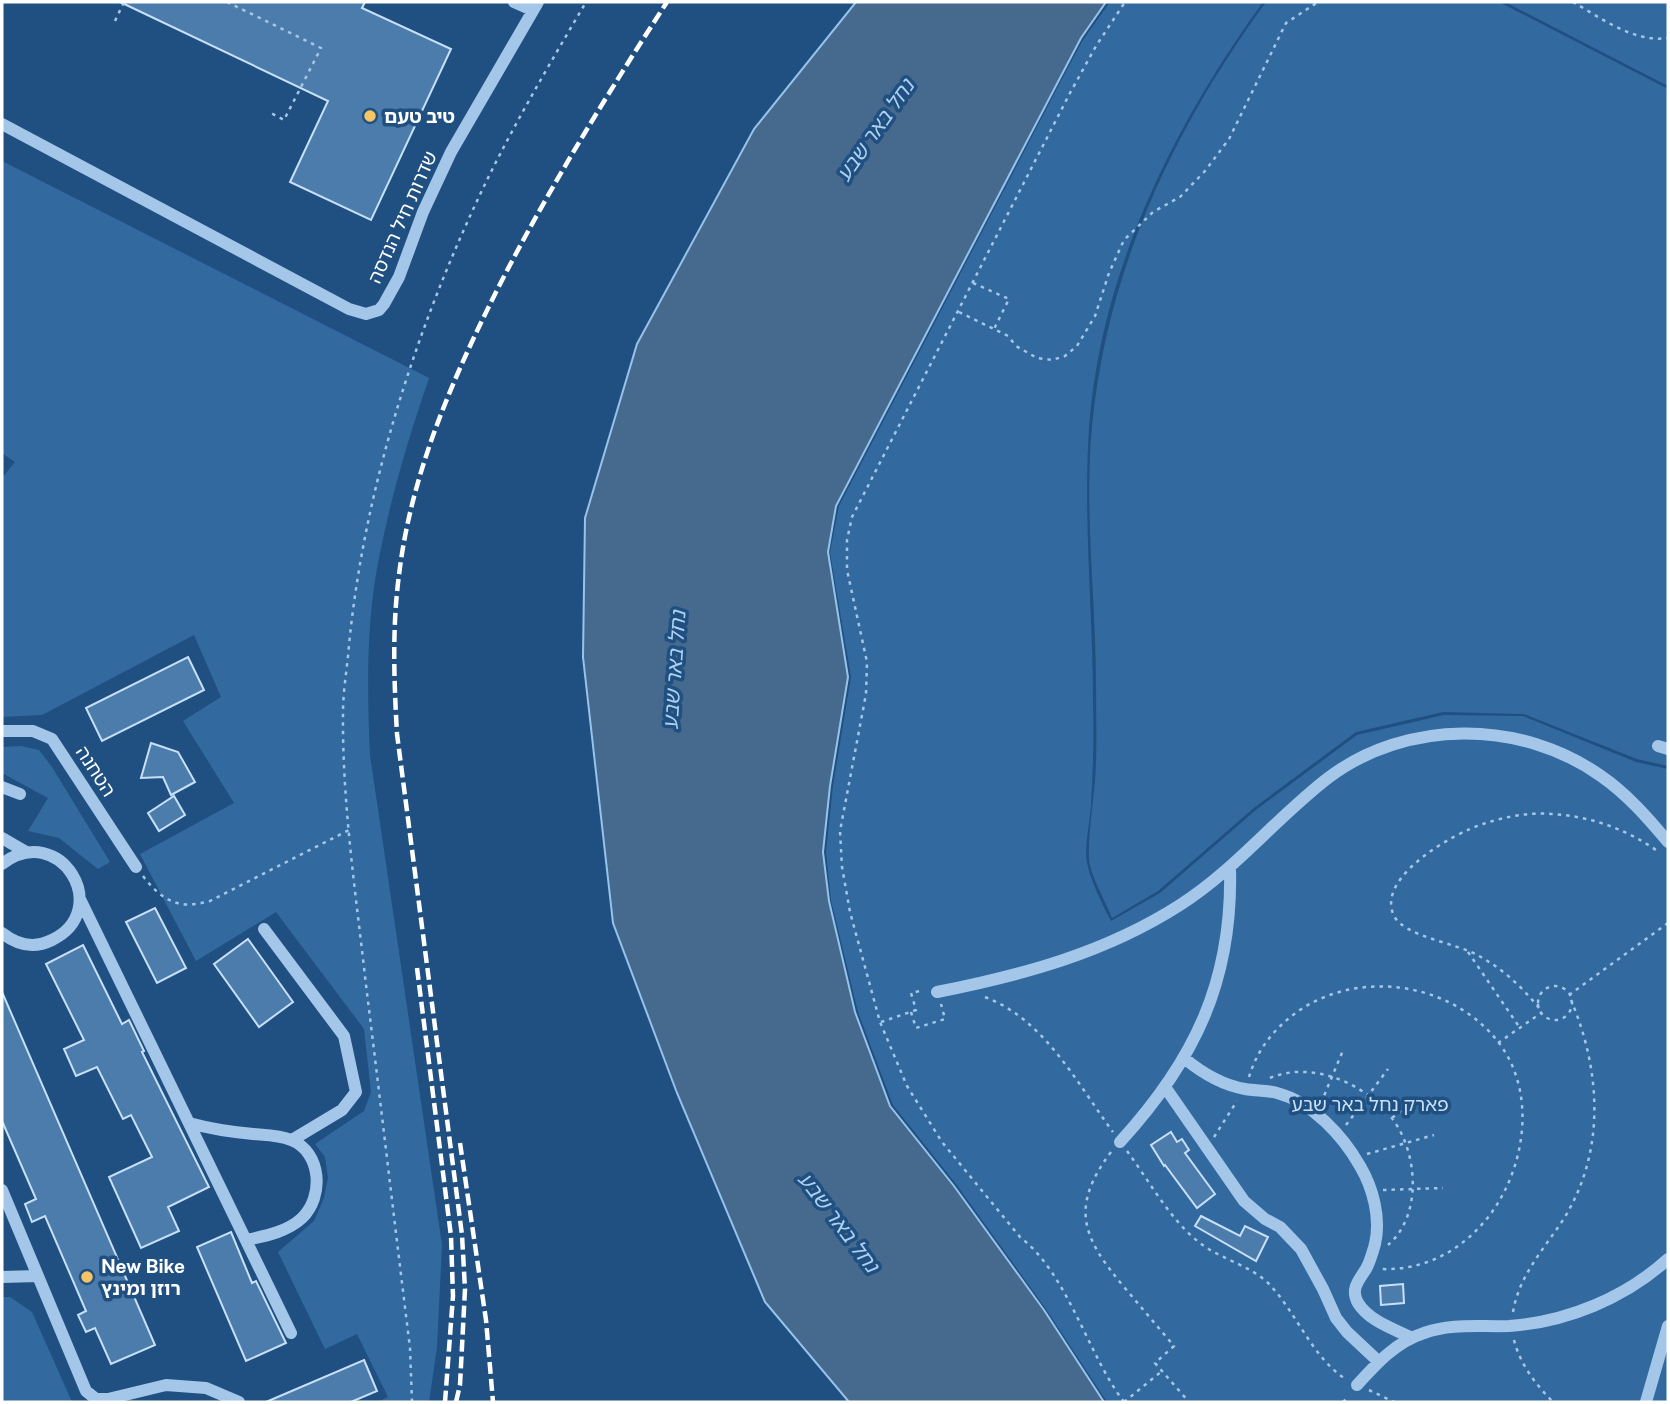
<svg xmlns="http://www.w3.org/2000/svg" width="1670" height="1404" font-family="'Public Sans','Noto Sans Hebrew',sans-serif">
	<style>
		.green { fill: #326aa0 }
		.water { fill: #466a8e; stroke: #97c3ea; stroke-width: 2 }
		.building { fill: #4b7cac; stroke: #c8e0f7; stroke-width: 2 }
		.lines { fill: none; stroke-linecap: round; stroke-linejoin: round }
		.path { stroke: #a4c7e9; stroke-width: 2.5; stroke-dasharray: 3.5 5; stroke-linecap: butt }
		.minor { stroke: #a4c7e9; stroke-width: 12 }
		.rail { stroke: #fff; stroke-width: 4.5; stroke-dasharray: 12 5; stroke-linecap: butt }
		.poi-dot { fill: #f7c464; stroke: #1f5081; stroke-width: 2.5 }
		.labels { text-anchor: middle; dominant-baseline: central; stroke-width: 7; stroke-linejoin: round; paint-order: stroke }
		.poi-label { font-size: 19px; font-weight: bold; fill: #fff; stroke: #1f5081; text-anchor: start }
		.street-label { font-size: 19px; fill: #fff; stroke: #1f5081 }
		.park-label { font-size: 19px; fill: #c8e0f7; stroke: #1f5081 }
		.water-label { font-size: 21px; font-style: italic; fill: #afd1f0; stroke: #1f5081 }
	</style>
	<rect width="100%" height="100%" fill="#1f5081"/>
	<!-- green -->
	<path class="green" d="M1110,2H1263C1173,126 1100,273 1089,428C1083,520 1093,612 1093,704C1094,738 1093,771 1091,805C1090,821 1084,848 1087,863C1090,879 1103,906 1111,921L1160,893L1257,809L1357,735L1444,715L1523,716L1636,762L1668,769V1402H1107L1046,1309L956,1184L893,1105L858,1012L831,900L826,852L833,786L851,677L830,552L839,506L1062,79L1083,40Z
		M1266,2H1499L1668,89V766L1637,759L1524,714L1443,712L1356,732L1255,807L1158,891L1112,918C1106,902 1090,875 1089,859C1088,828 1095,795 1096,764C1097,738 1096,711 1096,685C1096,599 1084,512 1092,426C1107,269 1174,128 1266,2Z
		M1505,2H1668V86Z
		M2,161L429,378C409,436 391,496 379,558C366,621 367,691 370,755L442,1245L437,1347L429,1402H378L388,1397L357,1334L325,1349L278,1252L314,1221L324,1198L328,1178L325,1157L315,1144L364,1111L371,1092L364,1029L276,912L196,961L140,854L234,803L183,721L221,697L194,635L42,715L2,717V478L15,462L2,453Z
		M21,746L39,750L52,767L110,862L98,869L59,838L28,831L48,798L2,773V747Z
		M2,1297H10L32,1312L72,1402L2,1401Z"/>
	<!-- water -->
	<path class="water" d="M856,2H1106L1081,38L1060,78L836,506L828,552L848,677L830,786L823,852L829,901L855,1012L890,1106L954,1186L1044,1310L1104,1402H849L765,1302L677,1093L613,923L583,657L585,518L637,344L754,129Z"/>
	<!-- building -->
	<path class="building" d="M120,2H365L362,8L451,49L371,220L290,182L328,101Z
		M188,657L204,690L102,741L86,708Z
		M151,743L178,752L195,782L171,795L163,777L141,778Z
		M174,796L185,815L159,831L148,813Z
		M155,908L186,968L157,983L126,922Z
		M248,939L293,1002L259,1027L214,964Z
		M83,945L122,1024L129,1020L144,1051L142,1052L209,1187L168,1207L179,1231L141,1248L109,1177L152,1157L131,1115L123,1119L97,1067L76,1076L64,1049L84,1040L46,964Z
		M2,992L155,1345L111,1364L95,1328L86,1332L78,1315L86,1311L45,1216L32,1222L25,1204L36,1199L2,1121Z
		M1171,1132L1177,1142L1182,1139L1189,1150L1185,1153L1215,1194L1197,1208L1165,1165L1164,1166L1151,1145Z
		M1201,1216L1240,1236L1245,1226L1268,1237L1256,1261L1195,1226Z
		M231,1232L252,1283L256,1281L286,1343L246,1361L197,1247Z
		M1403,1284L1404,1303L1381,1305L1380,1286Z
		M364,1360L377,1391L351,1402H266Z"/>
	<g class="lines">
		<!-- path -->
		<path class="path" d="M227,2L321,48L284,120L269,112
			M1573,2C1601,18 1634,43 1668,38
			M115,21L124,2
			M973,283L1009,299L994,329
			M959,312L1008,336L1016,346L1037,358L1052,360L1065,356L1077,346L1095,316L1109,273L1124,240L1153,212L1180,197L1205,171L1229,139L1286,23L1318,2
			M143,876C162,901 179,910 210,901L349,830
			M1468,952L1520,1028
			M1538 1003a17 17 0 1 1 34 0a17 17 0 1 1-34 0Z
			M1569,995L1668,923
			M985,997C1045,1020 1076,1082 1113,1132
			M1539,1008C1522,987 1503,969 1479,956C1457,943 1405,937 1394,916C1375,877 1454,833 1483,824C1504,817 1528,812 1551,814C1589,816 1624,828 1656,850
			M911,1012L916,1028L945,1019L941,1004
			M881,1022L916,1010L911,993L924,990
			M1498,1043L1541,1013
			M1249,1077C1258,1047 1277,1025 1303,1008C1365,969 1454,984 1499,1043C1536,1092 1526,1164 1492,1212C1465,1249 1426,1271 1380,1269
			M1270,1078C1312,1060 1368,1084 1394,1121C1418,1155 1422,1216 1388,1245
			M1321,1103L1344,1048
			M1392,1118L1419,1097
			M1346,1125L1388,1069
			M1214,1137L1237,1101
			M1127,1151C1150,1182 1170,1220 1200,1243C1222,1260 1250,1265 1269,1284C1297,1313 1312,1358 1347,1380
			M1111,1152C1069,1208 1083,1238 1124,1287C1141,1307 1157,1326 1174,1346L1155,1363L1189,1402
			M1367,1154L1434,1135
			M1383,1190L1443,1188
			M1513,1312C1519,1276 1543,1250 1563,1220C1606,1152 1601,1071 1571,1000
			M1514,1340C1520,1364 1536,1385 1553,1402
			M1369,1390L1394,1402
			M412,1402L410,1348C395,1227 381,1106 366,985C356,895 342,803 343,712C343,694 346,675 348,656C362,494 416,326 487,180C517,119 552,60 586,2
			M1124,1402C1088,1355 1068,1274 1020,1237L942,1142L907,1086L880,1022L850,912L842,867L840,831L866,694L867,662L847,570V540L852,517L1070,93L1096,46L1125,2
			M1124,1402L1162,1371
			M1343,1402L1349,1396"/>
		<!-- minor -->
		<path class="minor" d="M514,2L532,10
			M2,124L349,309L366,314L379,310L384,304L399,277L423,212L451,152L538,2
			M2,731H33L52,739L136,867
			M1658,746L1668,749
			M2,787L20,794
			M2,838L26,852
			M2,864C60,820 114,910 52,940C34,949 17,945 2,933
			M80,899L291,1333
			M264,929L344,1036L356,1092L342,1110L292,1140
			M937,992C1023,975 1105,953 1180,905C1235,870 1276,818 1328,778C1406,719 1521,719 1601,776C1627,794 1648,818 1668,842
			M1184,1058C1202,1073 1222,1085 1245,1089C1256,1091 1267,1090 1277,1093C1312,1102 1343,1136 1360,1166C1373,1188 1381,1218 1375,1244C1373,1251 1370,1262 1366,1269C1359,1280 1350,1289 1358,1303C1369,1321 1394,1329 1412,1338
			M1165,1087L1244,1201L1265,1219L1280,1227L1301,1249L1323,1289L1336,1318L1347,1332L1379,1362
			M189,1123C211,1129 231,1132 253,1134C266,1135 280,1135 291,1140C322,1152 324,1197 302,1218C287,1232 265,1236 246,1240
			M1120,1142C1195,1060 1233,980 1230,868
			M2,1190L86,1391L96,1399H108L166,1385L206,1388L239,1402
			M2,1277L38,1276
			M1357,1385C1377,1363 1396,1342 1424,1333C1451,1323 1480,1327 1509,1326C1567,1322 1625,1298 1668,1259
			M1646,1402L1668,1326"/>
		<!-- rail -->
		<path class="rail" d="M417,968L451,1236L453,1296L445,1402
			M460,1143L486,1320L493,1402
			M456,1402L460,1385L465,1289L462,1235L397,734C394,681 392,628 399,575C411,474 452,380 497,290C548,190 606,96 667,2"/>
	</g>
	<!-- markers -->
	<g class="poi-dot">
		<circle cx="370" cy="116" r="7"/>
		<circle cx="87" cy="1277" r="7"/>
	</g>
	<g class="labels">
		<!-- poi labels -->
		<g class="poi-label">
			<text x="384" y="116">טיב טעם</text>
			<text x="101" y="1266">New Bike<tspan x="101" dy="22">רוזן ומינץ</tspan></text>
		</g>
		<!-- street labels -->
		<g class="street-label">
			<text transform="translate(402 217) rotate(-66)">שדרות חיל הנדסה</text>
			<text transform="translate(96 771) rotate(57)">הטחנה</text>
		</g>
		<!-- park labels -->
		<g class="park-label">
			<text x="1370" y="1104">פארק נחל באר שבע</text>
		</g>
		<!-- water labels -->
		<g class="water-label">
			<text transform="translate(875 130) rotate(-55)">נחל באר שבע</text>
			<text transform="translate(674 670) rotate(-86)">נחל באר שבע</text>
			<text transform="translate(839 1222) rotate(53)">נחל באר שבע</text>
		</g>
	</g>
	<!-- border -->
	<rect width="1670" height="1404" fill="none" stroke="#ffffff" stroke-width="7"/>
</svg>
